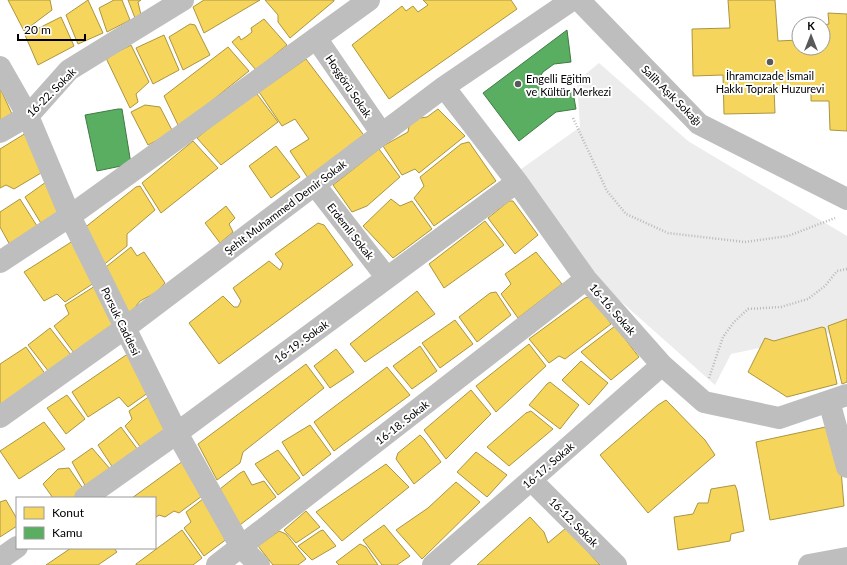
<svg xmlns="http://www.w3.org/2000/svg" width="847" height="565" font-family="Lato,sans-serif">
	<style>
		.green { fill: #ececec }
		.homes { fill: #f6d55c; stroke: #ac9540 }
		.public { fill: #5aae61; stroke: #3f7a44 }
		.lines { fill: none; stroke-linecap: round; stroke-linejoin: round }
		.path { stroke: #b9b9b9; stroke-width: 2.5; stroke-dasharray: 1 2; stroke-linecap: butt }
		.minor { stroke: #bebebe; stroke-width: 22 }
		.poi-dot { fill: #595959; stroke: #fff; stroke-width: 1.5 }
		.labels { text-anchor: middle; dominant-baseline: central; stroke-width: 4; stroke-linejoin: round; paint-order: stroke }
		.poi-label { font-size: 11px; fill: #000; stroke: #fff }
		.street-label { font-size: 11px; fill: #000; stroke: #fff }
	</style>
	<rect width="100%" height="100%" fill="#fff"/>
	<!-- green -->
	<path class="green" d="M599,63L688,141L847,236V329L731,354L715,385L608,290L517,172L580,127L577,81Z"/>
	<!-- homes -->
	<path class="homes" d="M8,0H50L52,10L24,31Z
		M88,0L103,33L78,44L66,15Z
		M114,0H122L130,20L107,32L99,8Z
		M128,0H141L138,2L141,15L135,18Z
		M204,0H260L204,33L193,7Z
		M265,0H334V1L290,38L278,22V15Z
		M423,0H511L517,9L389,99L352,45L402,6L406,11L413,6L418,12L428,5Z
		M728,0H775L778,41L799,40V48H823V25L829,24L828,13L847,14V131L830,130L829,101H811V87L774,88L775,113L724,114L723,75L693,76L692,29L730,28Z
		M61,17L74,46L38,65L25,35Z
		M264,19L287,45L256,70L232,42L239,36L241,40L247,36L252,32L251,28Z
		M190,24L195,25L210,55L183,70L169,37Z
		M164,35L179,70L153,84L136,48Z
		M131,45L149,82L136,94L138,102L130,108L106,58Z
		M228,47L249,71L179,127L164,96Z
		M306,59L366,138L310,181L290,151L309,139L295,119L282,126L259,92Z
		M0,88L12,114L0,121Z
		M257,94L278,122L221,165L197,138L250,95Z
		M145,105L160,107L173,132L148,145L131,112Z
		M438,109L465,136L419,173L415,169L402,175L383,146L408,132L409,126L420,118L427,117Z
		M26,133L46,170L14,189L6,185L0,188V149Z
		M193,141L218,168L161,213L142,183Z
		M469,142L496,181L434,226L414,198L424,186L420,177L461,144Z
		M276,146L300,177L271,198L249,166Z
		M379,149L400,177L367,206L352,212L333,185Z
		M46,182L66,210L42,225L25,197Z
		M140,186L155,210L127,234V246L101,267L83,229L136,187Z
		M20,199L37,226L10,245L0,227V212Z
		M391,199L400,206L412,201L432,229L393,258L363,226Z
		M509,201H513L538,235L515,254L488,218Z
		M226,206L235,218L229,224L233,232L220,243L205,223Z
		M485,221L504,245L444,288L429,264Z
		M318,223L324,225L353,265L219,364L189,323L223,296L234,307H238L241,301L233,288L269,261L280,270L283,264L275,254Z
		M76,239L97,281L65,302L57,294L44,301L24,272Z
		M131,247L137,256L144,252L165,283L157,292L140,301L130,314L102,270Z
		M536,252L562,284L518,318L501,294L511,284L505,274Z
		M95,286L117,322L74,353L54,326L69,314L65,305Z
		M417,291L435,314L365,362L350,344Z
		M496,292L511,315L477,342L459,317L490,293Z
		M593,296L611,324L565,359L559,356L549,363L529,339L585,298Z
		M847,319V382L842,384L828,326Z
		M455,320L473,344L440,368L422,343Z
		M615,326L639,357L611,380L581,352Z
		M822,327L825,328L837,384L787,397L748,372L765,338L774,341Z
		M50,328L71,355L49,372L28,345Z
		M529,344L546,366L496,412L476,386Z
		M420,346L437,371L412,389L393,366Z
		M26,347L46,375L0,408V364Z
		M336,349L354,372L330,388L314,366Z
		M129,353L152,390L128,407L119,397L88,417L72,392Z
		M581,361L608,383L589,405L562,380Z
		M306,364L324,388L243,452L240,463L217,480L198,444Z
		M387,367L410,395L334,451L314,422Z
		M550,382L579,405L560,429L529,405L547,384Z
		M471,390L491,414L446,459L424,430Z
		M67,395L85,419L66,434L47,408Z
		M151,395L169,429L141,448L125,426L132,419L129,411Z
		M666,400L705,440L715,455L648,513L600,455L658,405Z
		M531,411L553,429L509,466L487,447L526,413Z
		M44,422L65,449L19,479L0,451Z
		M310,425L331,454L303,476L282,442Z
		M830,426L840,458L844,506L770,520L756,442Z
		M121,427L138,450L113,468L98,445Z
		M420,435L424,439L441,462L414,484L396,459L398,453Z
		M92,448L111,470L86,487L72,462Z
		M278,450L300,478L278,495L255,464Z
		M476,452L507,475L487,497L457,472Z
		M183,461L202,496L179,513L174,511L165,517L159,515L155,518V498H132Z
		M386,464L409,487L342,541L316,512Z
		M69,468L86,493L78,498H53L43,484L58,469Z
		M244,471L252,485L264,481L276,497L240,525L220,489L240,473Z
		M456,482L480,502L422,559L396,530L428,508Z
		M735,485L737,490L744,531L731,534L730,541L678,550L674,517L693,514L698,503H708L711,489Z
		M203,499L228,538L204,556L184,528L191,522L186,512Z
		M6,500L17,519V526L0,537V502Z
		M306,511L320,527L296,543L284,530Z
		M530,517L544,532L548,543L566,528L600,565H477Z
		M384,525L410,556L397,565H382L363,540Z
		M182,530L202,558L193,565H136V564Z
		M323,530L336,546L312,560L298,546L320,531Z
		M279,531L286,534L306,559L298,565H273L258,546Z
		M360,544L366,547L378,565H339L336,562Z
		M71,548H114L117,552L98,565H46Z"/>
	<!-- public -->
	<path class="public" d="M567,30L571,62L554,64L543,72L539,78L541,90L545,98L553,92H573L576,109L556,112L519,141L483,93Z
		M118,109H122L131,164L97,171L85,115Z"/>
	<g class="lines">
		<!-- path -->
		<path class="path" d="M573,118L607,191L626,214L668,233L745,242L788,236L835,218
			M709,378L723,337L734,322L748,309L781,307L808,299L825,286L837,271L847,269"/>
		<!-- minor -->
		<path class="minor" d="M579,0L699,124L847,199
			M316,38L382,134
			M0,67L28,116L70,216L177,433L241,547L259,565
			M444,87L517,182L586,279L662,365L704,402L779,418L847,395
			M0,132L28,116L69,70L183,0
			M315,185L387,278
			M0,262L70,216L369,0
			M829,401L847,467
			M0,417L125,328L444,87L572,0
			M531,480L616,565
			M85,498L177,433L517,182
			M0,559L17,547
			M217,565L586,279
			M433,565L531,480L662,365
			M809,565L847,558"/>
	</g>
	<!-- markers -->
	<g class="poi-dot">
		<circle cx="770" cy="62" r="4"/>
		<circle cx="518" cy="84" r="4"/>
	</g>
	<g class="labels">
		<!-- poi labels -->
		<g class="poi-label">
			<text x="770" y="75">İhramcızade İsmail<tspan x="770" dy="13">Hakkı Toprak Huzurevi</tspan></text>
			<text x="526" y="78" text-anchor="start">Engelli Eğitim<tspan x="526" dy="13">ve Kültür Merkezi</tspan></text>
		</g>
		<!-- street labels -->
		<g class="street-label">
			<text transform="translate(349 86) rotate(56)">Hoşgörü Sokak</text>
			<text transform="translate(51 92) rotate(-45)">16-22. Sokak</text>
			<text transform="translate(672 95) rotate(45)">Salih Aşık Sokağı</text>
			<text transform="translate(285 207) rotate(-37)">Şehit Muhammed Demir Sokak</text>
			<text transform="translate(351 231) rotate(52)">Erdemli Sokak</text>
			<text transform="translate(613 309) rotate(49)">16-16. Sokak</text>
			<text transform="translate(121 321) rotate(64)">Porsuk Caddesi</text>
			<text transform="translate(301 341) rotate(-36)">16-19. Sokak</text>
			<text transform="translate(402 422) rotate(-38)">16-18. Sokak</text>
			<text transform="translate(548 465) rotate(-41)">16-17. Sokak</text>
			<text transform="translate(574 522) rotate(45)">16-12. Sokak</text>
		</g>
	</g>
	<!-- legend -->
	<rect x="16" y="497" width="140" height="52" fill="#ffffff" stroke="#999999"/>
	<rect x="24" y="507" width="20" height="12" fill="#f6d55c" stroke="#999999"/>
	<text x="52" y="517" font-size="12" fill="#000000">Konut</text>
	<rect x="24" y="527" width="20" height="12" fill="#5aae61" stroke="#999999"/>
	<text x="52" y="537" font-size="12" fill="#000000">Kamu</text>
	<!-- north arrow -->
	<g transform="translate(811 36)"><circle r="19" fill="#ffffff" stroke="#999999"/>
	<path d="M0-3L7 15L0 10L-7 15Z" fill="#595959"/>
	<text y="-6" font-size="11" font-weight="bold" text-anchor="middle" fill="#000000">K</text>
	</g>
	<!-- scale -->
	<path d="M18 34v6h67v-6" fill="none" stroke="#000000" stroke-width="2"/>
	<text x="24" y="34" font-size="12" fill="#000000" stroke="#ffffff" stroke-width="3" paint-order="stroke">20 m</text>
</svg>
